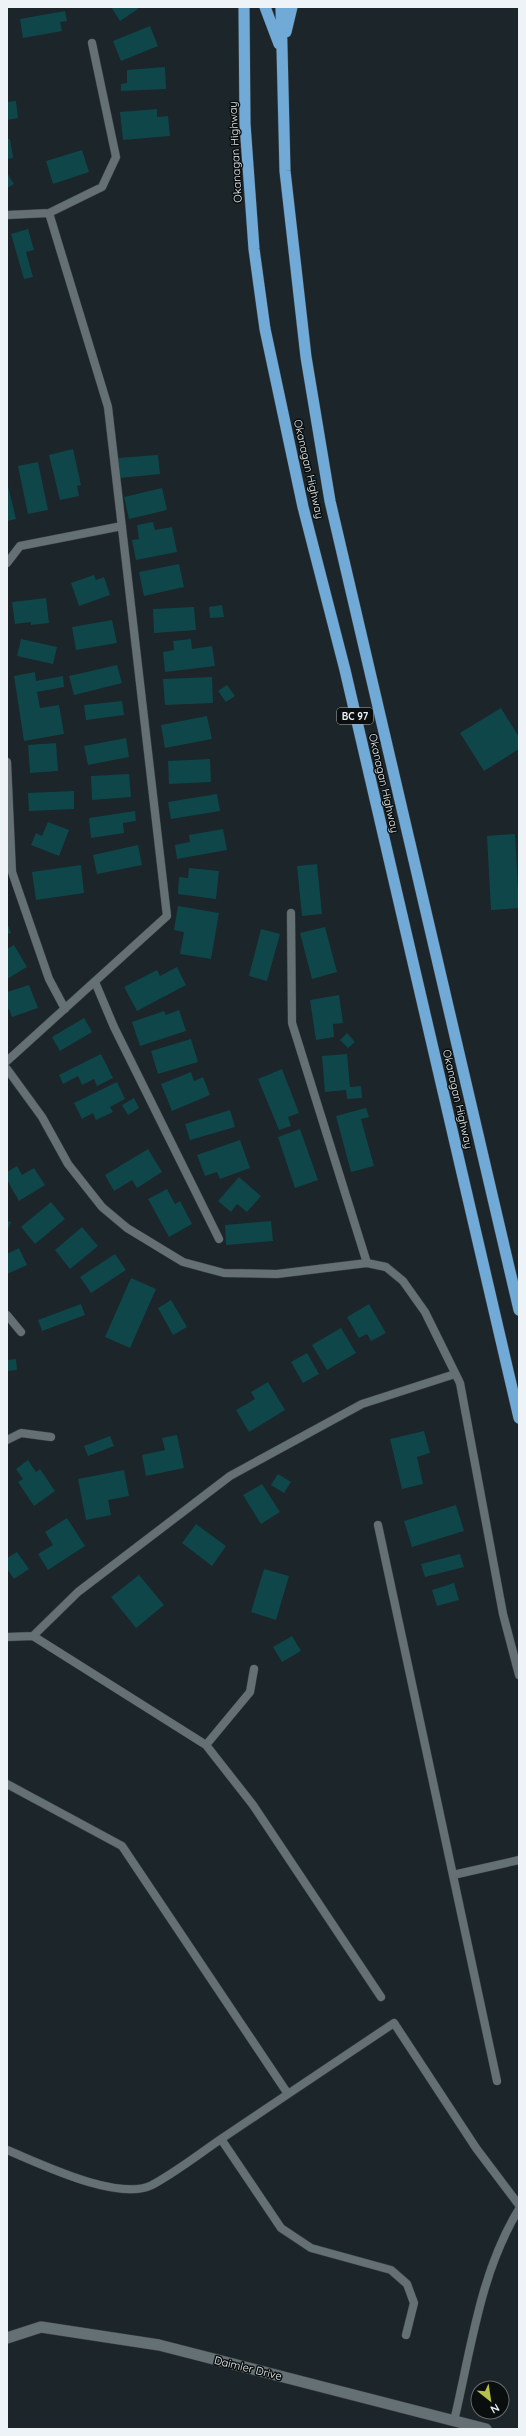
<svg xmlns="http://www.w3.org/2000/svg" width="526" height="2436" font-family="Quicksand,sans-serif">
	<style>
		.building { fill: #0f4649 }
		.lines { fill: none; stroke-linecap: round; stroke-linejoin: round }
		.service-casing { stroke: #394043; stroke-width: 9 }
		.tertiary-casing { stroke: #394043; stroke-width: 12 }
		.trunk-casing { stroke: #394043; stroke-width: 12 }
		.service { stroke: #657074; stroke-width: 8 }
		.tertiary { stroke: #657074; stroke-width: 11 }
		.trunk { stroke: #71aad7; stroke-width: 11 }
		.labels { text-anchor: middle; dominant-baseline: central; stroke-width: 3; stroke-linejoin: round; paint-order: stroke }
		.shield { fill: #0a0e0f; stroke: #a9aeb1; stroke-width: 1 }
		.shield-label { font-size: 10px; font-weight: bold; fill: #edf3f6 }
		.street-label { font-size: 11px; fill: #edf3f6; stroke: #0a0e0f }
	</style>
	<rect width="100%" height="100%" fill="#1c2529"/>
	<!-- building -->
	<path class="building" d="M111,7H137L138,9L120,21Z
		M65,11L67,21L60,22L62,31L23,38L20,19Z
		M150,26L158,46L121,61L113,41Z
		M165,67L166,89L121,91V84L127,83V70Z
		M16,101L18,118L7,120V102Z
		M157,109V117L168,116L170,136L123,140L120,112Z
		M7,139H10L13,158L7,159Z
		M82,150L89,172L53,184L46,161Z
		M7,173L14,184L7,188Z
		M28,229L34,250L26,252L33,277L24,279L11,234Z
		M73,449L81,485L77,486L79,496L60,500L49,455Z
		M158,455L160,474L120,478L118,458Z
		M38,462L48,510L28,514L18,466Z
		M7,482L16,519L7,521Z
		M162,488L167,510L129,519L124,497Z
		M153,522L155,530L172,527L177,552L136,560L132,540L139,539L137,525Z
		M179,564L184,587L144,596L139,572Z
		M94,575L96,580L104,577L110,595L79,606L71,583Z
		M46,598L49,623L31,625V622L15,624L12,602Z
		M222,605L224,617L210,618L209,607Z
		M194,607L196,630L154,633L153,609Z
		M112,620L117,643L76,650L72,627Z
		M21,639L57,647L53,664L17,656Z
		M191,639L192,649L212,646L215,666L165,672L163,652L174,650L173,641Z
		M117,665L122,683L74,695L69,676Z
		M35,672L36,681L63,676L64,687L37,692L40,708L59,705L64,734L24,741L14,676Z
		M212,677L213,703L165,705L163,679Z
		M227,685L235,696L226,702L218,691Z
		M122,701L124,715L86,720L84,705Z
		M501,708L519,737V749L484,771L460,733Z
		M207,716L212,739L165,748L161,725Z
		M126,738L129,757L88,765L84,746Z
		M56,743L58,771L30,773L28,745Z
		M210,759L211,782L169,784L168,761Z
		M129,774L131,797L92,800L91,776Z
		M74,791V809L29,811L28,793Z
		M217,794L220,811L171,819L168,802Z
		M135,811L136,821L123,823L124,833L91,838L89,818Z
		M48,822L69,830L59,856L31,845L36,833L42,836Z
		M223,829L227,850L177,859L175,845L190,842L189,835Z
		M515,834L519,908L491,910L487,836Z
		M138,845L142,865L97,874L93,855Z
		M317,864L322,914L302,916L297,866Z
		M81,865L84,893L36,900L32,872Z
		M189,868L219,871L216,899L178,894L179,877L188,878Z
		M178,906L219,913L211,959L180,954L184,932L174,930Z
		M7,923L11,933L7,934Z
		M325,927L337,972L312,979L300,933Z
		M261,929L280,934L267,981L249,976Z
		M14,945L27,967L7,979V949Z
		M177,967L186,985L137,1011L124,987L157,970L160,976Z
		M29,985L38,1008L12,1017L9,1009L7,1010V992Z
		M339,995L343,1023L333,1024L334,1037L316,1040L310,1000Z
		M179,1010L186,1031L140,1046L132,1022L164,1011L166,1015Z
		M84,1018L92,1032L60,1051L52,1037Z
		M347,1033L355,1042L348,1048L340,1040Z
		M191,1039L198,1062L158,1074L151,1051Z
		M101,1054L113,1078L97,1086L94,1079L82,1085L78,1076L63,1084L59,1075Z
		M347,1054L350,1087L361,1086L362,1098L347,1099L346,1090L325,1092L322,1056Z
		M282,1069L299,1113L288,1117L291,1126L279,1130L258,1079Z
		M191,1072L194,1081L203,1077L210,1095L172,1111L161,1084Z
		M117,1082L125,1099L110,1107L113,1112L96,1120L93,1113L82,1119L74,1103Z
		M134,1098L139,1108L128,1115L122,1105Z
		M366,1108L369,1117L361,1119L374,1166L351,1172L336,1116Z
		M230,1110L235,1127L190,1140L185,1124Z
		M300,1129L318,1180L295,1188L278,1137Z
		M240,1140L250,1168L220,1179L217,1172L205,1176L197,1155Z
		M148,1149L162,1172L137,1188L132,1180L114,1191L105,1175Z
		M17,1166L22,1175L34,1168L45,1185L19,1201L7,1180V1172Z
		M239,1177L261,1196L247,1212L237,1204L231,1212L218,1201Z
		M167,1189L175,1204L180,1201L192,1224L169,1237L148,1199Z
		M51,1202L65,1219L35,1244L21,1227Z
		M7,1221L11,1222L7,1232Z
		M271,1221L273,1241L226,1245L225,1225Z
		M82,1227L98,1246L70,1269L55,1250Z
		M19,1248L27,1265L7,1274V1254Z
		M115,1254L126,1270L91,1293L80,1277Z
		M131,1278L156,1289L130,1348L105,1337Z
		M171,1300L187,1327L173,1335L158,1308Z
		M81,1304L85,1315L42,1331L38,1320Z
		M369,1304L386,1333L371,1341L367,1334L359,1338L347,1317Z
		M341,1328L356,1353L327,1370L312,1345Z
		M307,1353L319,1374L303,1383L291,1362Z
		M16,1359L17,1370L7,1371V1360Z
		M268,1382L285,1410L249,1432L236,1410L255,1399L251,1392Z
		M424,1431L430,1453L417,1457L423,1484L402,1489L390,1439Z
		M177,1435L184,1468L146,1476L142,1455L165,1450L162,1438Z
		M110,1436L114,1446L88,1456L84,1446Z
		M28,1460L36,1472L40,1469L55,1491L34,1506L18,1482L23,1479L16,1469Z
		M124,1470L129,1496L108,1500L111,1515L86,1520L78,1479Z
		M278,1474L291,1482L284,1493L271,1485Z
		M262,1484L280,1512L261,1524L243,1495Z
		M456,1505L464,1531L412,1547L404,1521Z
		M67,1518L85,1546L48,1570L38,1554L53,1545L45,1532Z
		M196,1524L226,1546L212,1566L182,1543Z
		M17,1552L29,1569L14,1579L7,1569V1558Z
		M460,1554L464,1567L425,1577L421,1564Z
		M264,1569L289,1576L276,1620L251,1612Z
		M139,1575L164,1605L136,1628L111,1597Z
		M454,1583L459,1600L437,1606L432,1590Z
		M292,1636L301,1651L282,1662L273,1647Z"/>
	<g class="lines">
		<defs>
			<path id="service" d="M7,215L49,213L102,187L116,157L92,43
				M7,563L20,546L122,526
				M7,762L12,872L49,979L65,1009
				M291,913L292,1023L367,1263
				M95,982L114,1027L219,1239
				M7,1061L167,916L108,407L49,213
				M7,1069L42,1117L68,1164L102,1207L127,1228L183,1262L224,1273L277,1274L367,1263L386,1267L403,1281L425,1312L460,1383L503,1614L519,1675
				M7,1315L21,1332
				M7,1440L21,1433L51,1437
				M378,1525L497,2081
				M33,1636L78,1592L230,1476L362,1404L455,1374
				M7,1637L33,1636L206,1745L253,1805L381,1997
				M206,1745L250,1692L254,1669
				M7,1784L122,1846L288,2094L221,2139L281,2228L311,2248L391,2270L407,2284L414,2303L406,2335
				M453,1875L519,1860
				M288,2094L394,2023L476,2148L519,2205
				M7,2150C41,2164 118,2202 152,2185C176,2172 199,2154 221,2139
				M454,2421C471,2350 480,2272 519,2209"/>
			<path id="tertiary" d="M7,2338L41,2327L159,2345L486,2429"/>
			<path id="trunk" d="M244,7L245,124L254,249L265,329L303,507L345,670L519,1418
				M265,7L279,44
				M281,7L285,171L306,357L330,501L519,1310
				M286,32L292,7"/>
		</defs>
		<!-- service casing -->
		<use href="#service" class="service-casing"/>
		<!-- tertiary casing -->
		<use href="#tertiary" class="tertiary-casing"/>
		<!-- trunk casing -->
		<use href="#trunk" class="trunk-casing"/>
		<!-- service -->
		<use href="#service" class="service"/>
		<!-- tertiary -->
		<use href="#tertiary" class="tertiary"/>
		<!-- trunk -->
		<use href="#trunk" class="trunk"/>
	</g>
	<g class="labels">
		<!-- shield labels -->
		<rect class="shield" x="337" y="708" width="36" height="16" rx="3"/>
		<g class="shield-label">
			<text x="355" y="716">BC 97</text>
		</g>
		<!-- street labels -->
		<g class="street-label">
			<text transform="translate(235 152) rotate(-93)">Okanagan Highway</text>
			<text transform="translate(309 469) rotate(77)">Okanagan Highway</text>
			<text transform="translate(384 783) rotate(77)">Okanagan Highway</text>
			<text transform="translate(458 1099) rotate(77)">Okanagan Highway</text>
			<text transform="translate(248 2368) rotate(14)">Daimler Drive</text>
		</g>
	</g>
	<!-- border -->
	<rect width="526" height="2436" fill="none" stroke="#edf3f6" stroke-width="16"/>
	<!-- north arrow -->
	<g transform="translate(490 2400) rotate(150)"><circle r="19" fill="#0a0e0f" stroke="#656a6b"/>
	<path d="M0-3L7 15L0 10L-7 15Z" fill="#b6c149"/>
	<text y="-6" font-size="11" font-weight="bold" text-anchor="middle" fill="#edf3f6">N</text>
	</g>
</svg>
